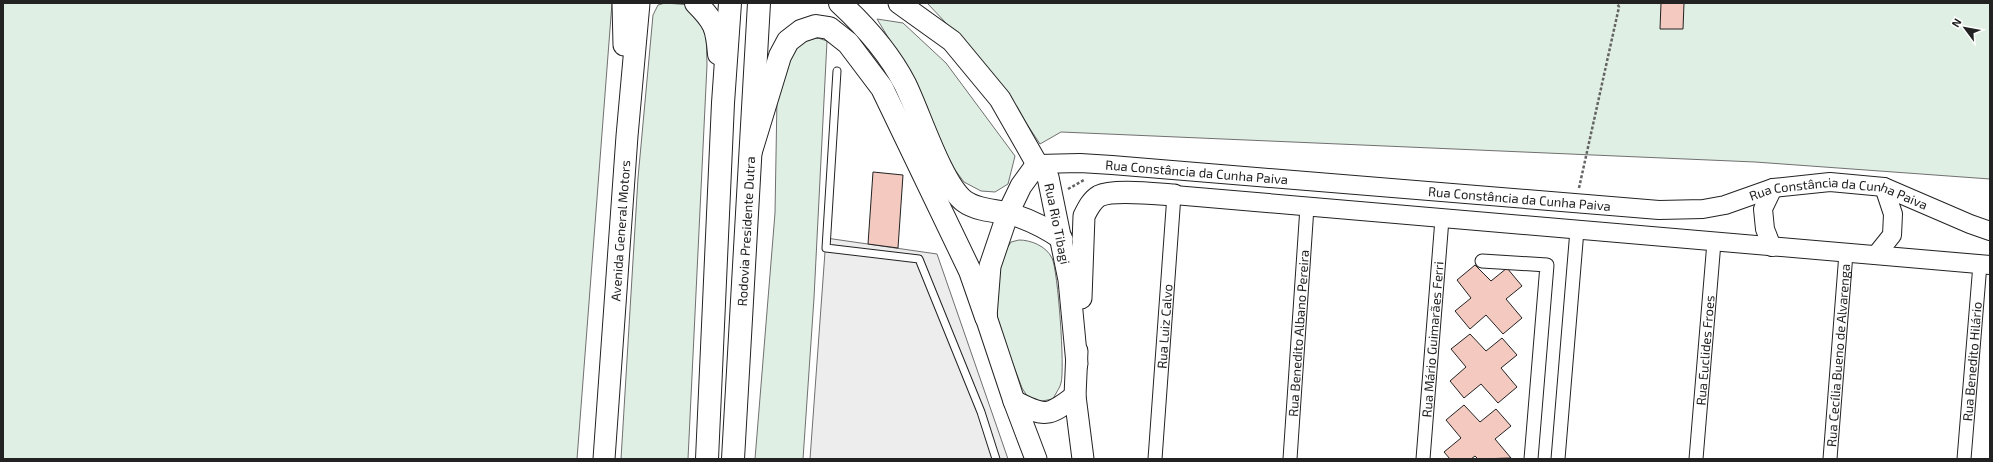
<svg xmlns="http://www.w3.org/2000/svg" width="1993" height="462" font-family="'Exo 2',sans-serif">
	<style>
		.green { fill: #e0efe3; stroke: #6f6f6f }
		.parking { fill: #ededed; stroke: #6f6f6f }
		.building { fill: #f3c9c0; stroke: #222 }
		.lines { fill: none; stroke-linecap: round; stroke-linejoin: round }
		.lane-casing { stroke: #222; stroke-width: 9 }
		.street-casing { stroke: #222; stroke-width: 15 }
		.secondary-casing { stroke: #222; stroke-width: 20 }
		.primary-casing { stroke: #222; stroke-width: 23 }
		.highway-casing { stroke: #222; stroke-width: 24 }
		.path { stroke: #646464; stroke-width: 2.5; stroke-dasharray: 3 2; stroke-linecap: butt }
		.lane { stroke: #fff; stroke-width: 7 }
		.street { stroke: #fff; stroke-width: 13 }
		.secondary { stroke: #fff; stroke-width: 18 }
		.primary { stroke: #fff; stroke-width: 21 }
		.highway { stroke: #fff; stroke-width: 22 }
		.labels { text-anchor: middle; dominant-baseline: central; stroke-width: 3; stroke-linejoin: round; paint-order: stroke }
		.street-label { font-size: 13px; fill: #222; stroke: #fff }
	</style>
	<rect width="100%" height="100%" fill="#fff"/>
	<!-- green -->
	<path class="green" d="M3,3H612L577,459H3Z
		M665,3L692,5L706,25L707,65L688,459H621L638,178L653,15L658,5Z
		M927,3H1990V179L1755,162L1061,132L1040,144C1008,94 968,45 927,3Z
		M877,19L903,23L946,63L1015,156L1008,184L995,192L981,191L964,182L952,166L914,80Z
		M818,38L827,41L814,298L803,459H755L775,213L777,98L785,60L804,40Z
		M1019,240C1031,240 1046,246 1052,258C1058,270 1065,369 1061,383C1060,388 1055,394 1053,399L1042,401L1029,399L1022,388L998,324L996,301L1002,256L1011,242Z"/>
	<!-- parking -->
	<path class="parking" d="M826,238L937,254L1008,459H810Z"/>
	<!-- building -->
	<path class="building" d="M1661,3H1684L1683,29H1660Z
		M873,172L903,175L898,248L868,244Z
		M1475,265L1491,281L1507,268L1522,286L1506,299L1522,318L1503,334L1486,315L1470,329L1455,311L1471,298L1457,280Z
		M1470,334L1486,351L1502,338L1517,355L1501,368L1517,387L1498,403L1481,384L1464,398L1450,381L1466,367L1451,349Z
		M1464,405L1480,422L1496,409L1511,426L1495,439L1511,458L1478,459L1475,456L1471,459H1450L1444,452L1461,438L1446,420Z"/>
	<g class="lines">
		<defs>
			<path id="lane" d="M837,71L826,248L919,259L981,412L996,459"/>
			<g id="street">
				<path d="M1482,261L1547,265L1531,459"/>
				<path id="s1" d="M1155,459L1174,195"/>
				<path id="s2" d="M1290,459L1307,207"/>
				<path id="s3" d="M1423,459L1442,219"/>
				<path d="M1558,459L1577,230"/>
				<path id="s4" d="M1696,459L1714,242"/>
				<path id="s5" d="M1830,459L1846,253"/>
				<path id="s6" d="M1964,459L1980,264"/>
			</g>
			<g id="secondary">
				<path id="s7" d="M1037,164L1080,163L1112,165L1659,210L1703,209L1725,205L1773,188L1830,182L1884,187L1970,224L1990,231"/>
				<path d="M1174,195L1990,265"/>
				<path d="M1772,247L1765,229L1763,209L1773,188"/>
				<path d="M1876,255L1892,235L1893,214L1884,187"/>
			</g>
			<g id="primary">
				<path d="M623,3L624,45"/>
				<path id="s8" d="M899,3L952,41L1000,99L1037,164L1048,177L1069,280L1077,364"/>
				<path d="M1008,213C1028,219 1045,227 1062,239"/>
				<path d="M1081,298L1084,216C1088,208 1092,200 1099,196C1113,189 1157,194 1174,195"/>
				<path d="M1077,351L1075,396L1083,459"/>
				<path d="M1014,401C1045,417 1048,417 1075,396"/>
				<path id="s9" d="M604,459L627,136L639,3"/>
				<path d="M1036,459L1014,401L986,317L990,266L1008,213L1021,186L1037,164"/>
			</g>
			<g id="highway">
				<path d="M696,3C715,22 717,28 719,54"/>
				<path d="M840,3C866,27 889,53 905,84C919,112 941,183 964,201C976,210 995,211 1008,213"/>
				<path d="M751,151L780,56L788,41L801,31L816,26L829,28L848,43L882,88L970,271L986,317"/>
				<path d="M707,459L723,103L730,3"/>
				<path id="s10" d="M733,459L759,3"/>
			</g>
		</defs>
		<!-- lane casing -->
		<use href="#lane" class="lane-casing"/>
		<!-- street casing -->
		<use href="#street" class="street-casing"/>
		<!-- secondary casing -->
		<use href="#secondary" class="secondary-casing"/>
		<!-- primary casing -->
		<use href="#primary" class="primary-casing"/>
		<!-- highway casing -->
		<use href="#highway" class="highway-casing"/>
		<!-- path -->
		<path class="path" d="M1579,188L1619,7L1617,3
			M1068,189L1084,180"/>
		<!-- lane -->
		<use href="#lane" class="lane"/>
		<!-- street -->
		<use href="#street" class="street"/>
		<!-- secondary -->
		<use href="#secondary" class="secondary"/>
		<!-- primary -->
		<use href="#primary" class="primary"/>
		<!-- highway -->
		<use href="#highway" class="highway"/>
	</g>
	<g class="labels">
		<!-- street labels -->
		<g class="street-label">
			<text stroke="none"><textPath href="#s7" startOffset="160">Rua Constância da Cunha Paiva</textPath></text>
			<text stroke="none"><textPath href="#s7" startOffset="484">Rua Constância da Cunha Paiva</textPath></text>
			<text stroke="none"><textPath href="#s7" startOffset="808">Rua Constância da Cunha Paiva</textPath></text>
			<text stroke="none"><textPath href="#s8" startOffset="280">Rua Rio Tibagi</textPath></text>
			<text stroke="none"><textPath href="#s9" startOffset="229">Avenida General Motors</textPath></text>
			<text stroke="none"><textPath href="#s10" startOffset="228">Rodovia Presidente Dutra</textPath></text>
			<text stroke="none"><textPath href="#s1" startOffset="133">Rua Luiz Calvo</textPath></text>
			<text stroke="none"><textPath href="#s2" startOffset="126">Rua Benedito Albano Pereira</textPath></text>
			<text stroke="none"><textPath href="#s3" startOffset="120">Rua Mário Guimarães Ferri</textPath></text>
			<text stroke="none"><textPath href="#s4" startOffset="109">Rua Euclides Froes</textPath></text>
			<text stroke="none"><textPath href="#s5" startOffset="104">Rua Cecília Bueno de Alvarenga</textPath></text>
			<text stroke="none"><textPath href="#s6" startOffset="98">Rua Benedito Hilário</textPath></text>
		</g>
	</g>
	<!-- border -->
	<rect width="1993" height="462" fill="none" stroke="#222222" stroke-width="8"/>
	<!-- north arrow -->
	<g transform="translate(1965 28) rotate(302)" stroke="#ffffff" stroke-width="3" paint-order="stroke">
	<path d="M0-3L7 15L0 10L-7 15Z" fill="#222222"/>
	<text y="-6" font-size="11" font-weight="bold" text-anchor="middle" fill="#222222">N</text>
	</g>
</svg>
